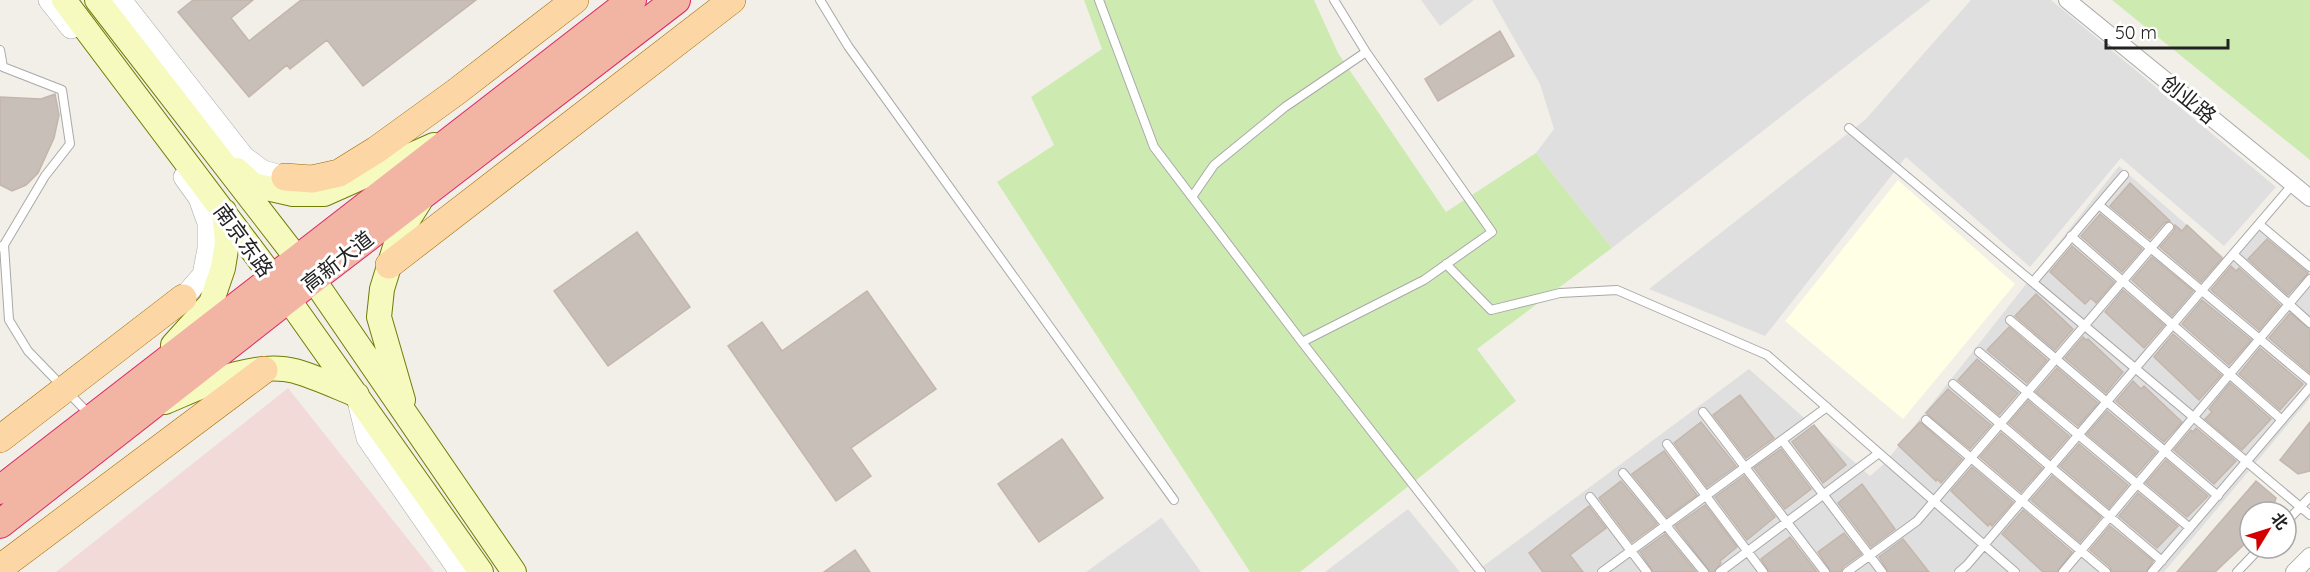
<svg xmlns="http://www.w3.org/2000/svg" width="2310" height="572" font-family="Quicksand,'Noto Sans SC',sans-serif">
	<style>
		.residential { fill: #e0dfdf }
		.commercial { fill: #f2dad9 }
		.education { fill: #ffffe5 }
		.grass { fill: #cdebb0 }
		.building { fill: #c7bfb8; stroke: #c4b6ab; stroke-width: 1.5 }
		.lines { fill: none; stroke-linecap: round; stroke-linejoin: round }
		.service-casing { stroke: #a9a9a9; stroke-width: 10 }
		.minor-casing { stroke: #a9a9a9; stroke-width: 18 }
		.tertiary-casing { stroke: #a9a9a9; stroke-width: 22 }
		.secondary-casing { stroke: #707d05; stroke-width: 26 }
		.primary-casing { stroke: #a06b00; stroke-width: 28 }
		.trunk-casing { stroke: #dc2a67; stroke-width: 30 }
		.service { stroke: #fff; stroke-width: 8 }
		.minor { stroke: #fff; stroke-width: 16 }
		.tertiary { stroke: #fff; stroke-width: 21 }
		.secondary { stroke: #f7fabf; stroke-width: 24 }
		.primary { stroke: #fcd6a4; stroke-width: 27 }
		.trunk { stroke: #f2b4a3; stroke-width: 28 }
		.labels { text-anchor: middle; dominant-baseline: central; stroke-width: 6; stroke-linejoin: round; paint-order: stroke }
		.street-label { font-size: 21px; fill: #222; stroke: #fff }
	</style>
	<rect width="100%" height="100%" fill="#f2efe9"/>
	<!-- residential -->
	<path class="residential" d="M1421,0H1474L1440,26Z
		M1492,0H1931L1612,248L1536,153L1554,129L1540,84Z
		M1971,0H2051L2276,187L2224,246L2121,158L2030,267L1906,157L1765,336L1649,289L1865,120Z
		M2119,166L2226,259L2255,221L2310,265V398L2164,572H1480L1478,570L1749,369L1870,476L1885,463Z
		M1408,509L1460,572H1325Z
		M1161,517L1201,572H1086L1161,518Z"/>
	<!-- commercial -->
	<path class="commercial" d="M288,388L434,572H56Z"/>
	<!-- education -->
	<path class="education" d="M1898,180L2015,284L1903,419L1785,321Z"/>
	<!-- grass -->
	<path class="grass" d="M1084,0H1314L1338,53L1446,212L1536,153L1612,248L1477,349L1516,401L1300,572H1250L997,182L1054,145L1031,97L1102,49Z
		M2112,0H2310V160Z"/>
	<!-- building -->
	<path class="building" d="M193,0H253L231,18L249,41L301,0H476L363,86L327,40L290,69L287,65L249,97L178,12Z
		M1500,31L1514,56L1438,101L1425,79Z
		M55,94L59,115L54,138L38,173L26,185L12,191L0,185V97L41,99Z
		M2130,183L2170,221L2164,223L2150,239L2110,206Z
		M2100,214L2142,249L2122,272L2081,236Z
		M2175,225L2182,231L2187,225L2222,258L2201,282L2160,247L2174,231Z
		M637,232L690,307L608,366L554,291Z
		M2267,239L2308,273L2288,295L2248,259Z
		M2072,246L2114,282L2096,303L2091,298L2085,304L2050,272Z
		M2152,257L2193,291L2172,316L2132,280Z
		M2231,266L2236,271L2239,268L2280,305L2259,330L2211,290Z
		M2123,290L2164,325L2144,348L2105,312Z
		M867,291L936,389L851,448L871,476L836,501L728,346L762,322L782,351Z
		M2036,294L2073,329L2055,350L2015,316Z
		M2202,300L2251,340L2229,365L2182,324Z
		M2290,313L2310,329V373L2269,338Z
		M2009,327L2047,360L2027,383L1987,350Z
		M2173,334L2221,375L2199,400L2154,357Z
		M2083,337L2086,340L2088,339L2123,372L2106,393L2065,358Z
		M2260,348L2303,384L2280,410L2239,374Z
		M1977,359L2018,393L1999,415L1958,380Z
		M2057,368L2098,403L2078,426L2036,392Z
		M2133,381L2141,389L2144,386L2182,422L2164,442L2116,401Z
		M2230,383L2271,419L2242,450L2205,419L2212,412L2209,409Z
		M1948,389L1991,425L1970,449L1926,413Z
		M1740,395L1774,438L1746,458L1713,415Z
		M2028,401L2069,436L2050,458L2009,423Z
		M2107,411L2156,452L2136,475L2087,434Z
		M1701,422L1736,466L1707,487L1674,443Z
		M1920,422L1962,459L1941,483L1937,479L1936,481L1898,445Z
		M2310,422V471L2298,474L2280,460Z
		M1814,425L1846,465L1823,483L1792,442Z
		M2196,428L2236,461L2214,484L2174,450L2191,430L2193,432Z
		M2001,433L2042,468L2021,492L1980,457Z
		M1062,439L1103,498L1039,542L998,484Z
		M2079,444L2128,485L2109,508L2060,466Z
		M1781,449L1811,489L1785,509L1754,468Z
		M1664,451L1697,495L1667,517L1632,474Z
		M2166,460L2208,496L2187,517L2146,483Z
		M1972,467L2013,502L1992,526L1990,523L1988,526L1951,491Z
		M1744,476L1775,517L1747,540L1715,497Z
		M2052,476L2101,517L2080,542L2031,500Z
		M1621,481L1657,524L1632,542L1599,498Z
		M2256,481L2276,498L2272,512H2250V539L2215,572H2177Z
		M1862,484L1895,529L1871,547L1838,503Z
		M2138,493L2178,526L2157,548L2119,516Z
		M1705,505L1737,547L1720,561L1721,563L1714,572H1710L1675,526Z
		M1589,506L1606,528L1570,555L1583,572H1543L1529,553Z
		M2023,510L2072,552L2057,572H2043L2002,534Z
		M2110,526L2153,561L2146,572H2112L2110,567L2090,550Z
		M1844,533L1861,554L1843,567L1841,572H1831L1818,552Z
		M1665,534L1696,572H1653L1640,552Z
		M1790,537L1817,572H1769L1761,559Z
		M1903,539L1929,572H1888L1879,557Z
		M855,550L870,572H824Z"/>
	<g class="lines">
		<defs>
			<path id="service" d="M820,0L848,46L1174,500
				M1099,0L1154,147L1302,342L1481,572
				M0,50L3,67L62,90L70,144L45,176L4,245
				M1849,128L2310,515
				M1192,197L1214,165L1285,107L1366,52
				M2099,205L2310,381
				M2259,224L2310,267
				M2071,236L2282,420
				M0,247L4,245L9,320L28,351L89,414
				M2233,254L2310,323
				M1446,264L1491,310L1560,293L1617,290L1767,355L2015,572
				M2033,282L2124,175
				M2010,320L2218,496
				M1302,342L1424,280L1492,232L1366,52L1334,0
				M1979,352L2190,528
				M1953,384L2162,561
				M1703,412L1825,572
				M1926,420L2106,572
				M1782,440L1882,572
				M1667,444L1763,572
				M1623,473L1704,572
				M1590,497L1647,572
				M2286,522L2310,497
				M1602,572L1827,407
				M1720,572L1879,453
				M1847,572L1917,521L2169,227
				M1959,572L1967,565L2293,184
				M2063,572L2310,279
				M2152,572L2310,387
				M2237,572L2260,548"/>
			<path id="minor" d="M2067,0L2310,198
				M2294,572L2310,556"/>
			<path id="tertiary" d="M49,0L71,28
				M121,0L244,157L263,171L285,177
				M183,298L203,275L208,249V223L199,198L184,177
				M358,401L367,438L460,572"/>
			<path id="secondary" d="M64,0L274,279L481,572
				M97,0L313,279L514,572
				M237,170L253,185L293,194H324L434,145
				M173,345L211,303L223,268L227,243L224,211
				M403,400L379,317L382,289L399,234L420,201
				M165,402C203,386 253,360 295,371C316,377 337,387 357,395"/>
			<path id="primary" d="M285,177L312,179L339,173L376,150L456,92L575,0
				M389,265L732,0
				M0,439L183,298
				M0,568L264,370"/>
			<path id="trunk" d="M0,490L632,0
				M0,524L313,279L676,0"/>
		</defs>
		<!-- service casing -->
		<use href="#service" class="service-casing"/>
		<!-- minor casing -->
		<use href="#minor" class="minor-casing"/>
		<!-- tertiary casing -->
		<use href="#tertiary" class="tertiary-casing"/>
		<!-- secondary casing -->
		<use href="#secondary" class="secondary-casing"/>
		<!-- primary casing -->
		<use href="#primary" class="primary-casing"/>
		<!-- trunk casing -->
		<use href="#trunk" class="trunk-casing"/>
		<!-- service -->
		<use href="#service" class="service"/>
		<!-- minor -->
		<use href="#minor" class="minor"/>
		<!-- tertiary -->
		<use href="#tertiary" class="tertiary"/>
		<!-- secondary -->
		<use href="#secondary" class="secondary"/>
		<!-- primary -->
		<use href="#primary" class="primary"/>
		<!-- trunk -->
		<use href="#trunk" class="trunk"/>
	</g>
	<g class="labels">
		<!-- street labels -->
		<g class="street-label">
			<text transform="translate(2189 99) rotate(39)">创业路</text>
			<text transform="translate(244 240) rotate(54)">南京东路</text>
			<text transform="translate(337 261) rotate(-38)">高新大道</text>
		</g>
	</g>
	<!-- north arrow -->
	<g transform="translate(2268 530) rotate(52)"><circle r="28" fill="#ffffff" stroke="#a7a7a7" stroke-width="1.5"/>
	<path d="M0-4.5L10 22L0 15L-10 22Z" fill="#d40000"/>
	<text y="-9" font-size="16" font-weight="bold" text-anchor="middle" fill="#222222">北</text>
	</g>
	<!-- scale -->
	<path d="M2106 39v9h122v-9" fill="none" stroke="#222222" stroke-width="3"/>
	<text x="2115" y="39" font-size="18" fill="#222222" stroke="#ffffff" stroke-width="4.5" paint-order="stroke">50 m</text>
</svg>
